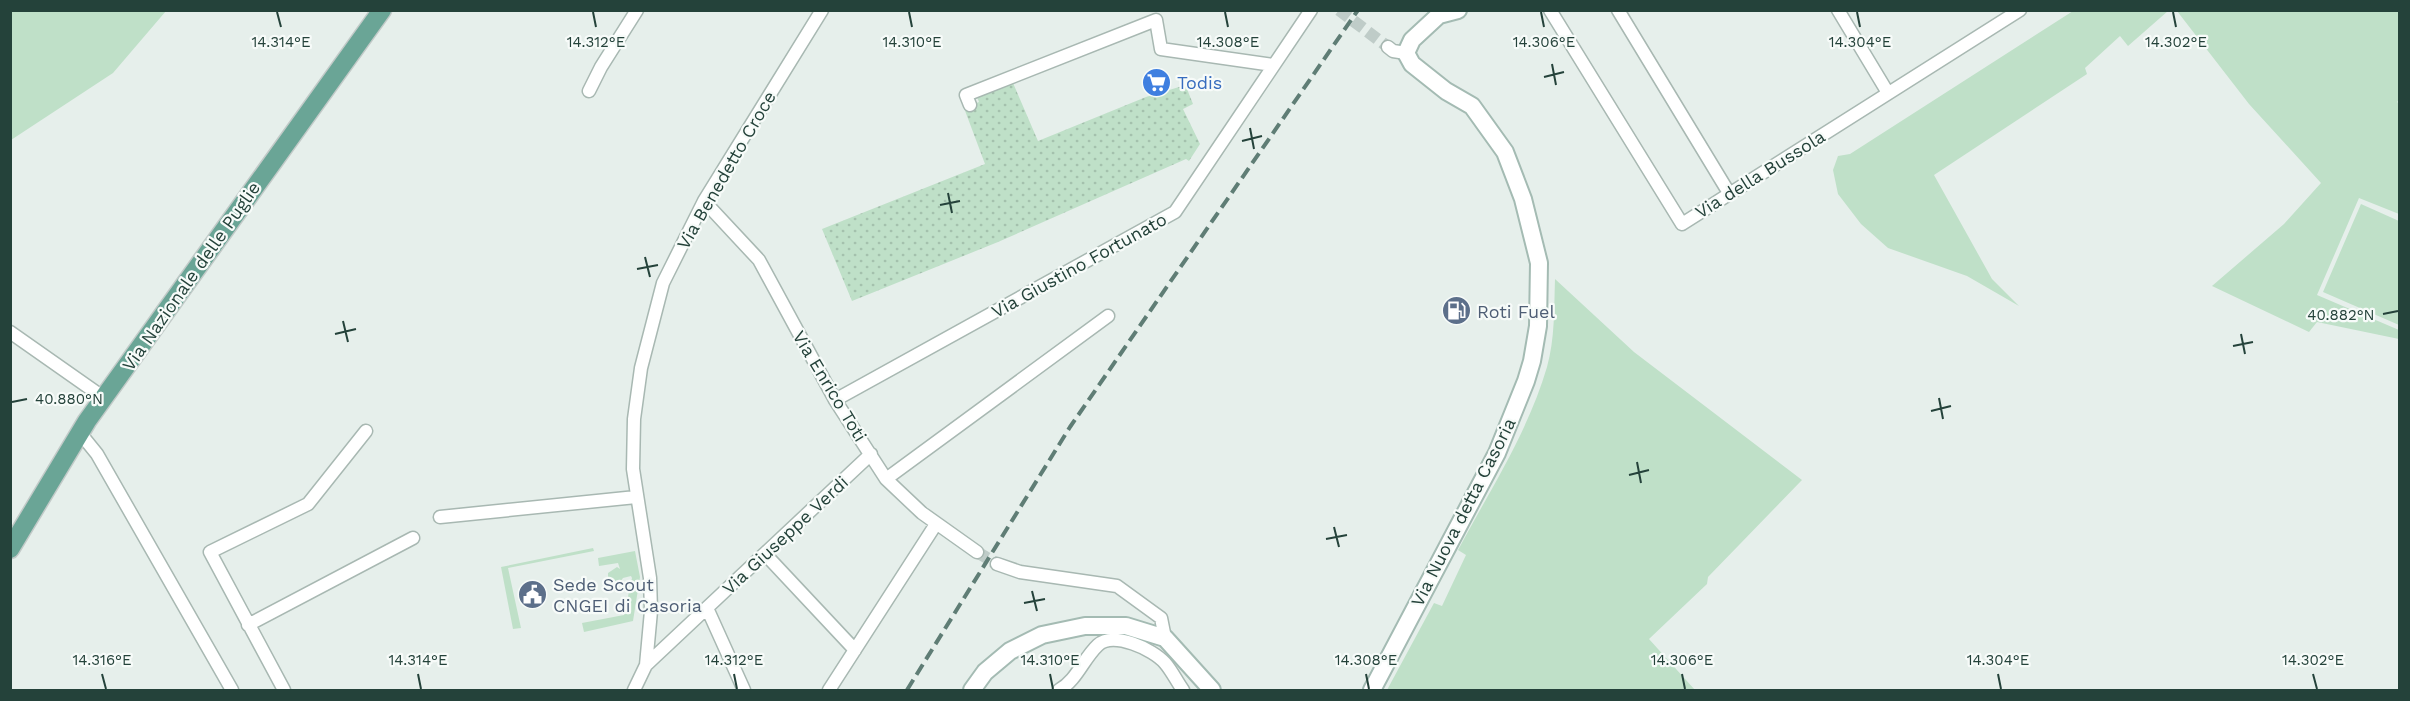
<svg xmlns="http://www.w3.org/2000/svg" width="2410" height="701" font-family="'Work Sans',sans-serif">
	<style>
		.green { fill: #bfe0c8 }
		.park { fill: url(#park-dots) }
		.lines { fill: none; stroke-linecap: round; stroke-linejoin: round }
		.street-tunnel { stroke: #bfccc8; stroke-width: 12; stroke-dasharray: 12 6; stroke-linecap: butt }
		.street-casing { stroke: #a8b8b2; stroke-width: 15 }
		.secondary-casing { stroke: #a4bbb3; stroke-width: 20 }
		.primary-casing { stroke: #c2cac8; stroke-width: 21 }
		.street { stroke: #fff; stroke-width: 12 }
		.secondary { stroke: #fff; stroke-width: 16 }
		.primary { stroke: #6aa596; stroke-width: 18 }
		.rail { stroke: #5f7d75; stroke-width: 4; stroke-dasharray: 12 6; stroke-linecap: butt }
		.ticks { fill: none; stroke: #24423a; stroke-width: 2 }
		.labels { text-anchor: middle; dominant-baseline: central; stroke-width: 4.5; stroke-linejoin: round; paint-order: stroke }
		.shop-label { font-size: 18px; fill: #366cbe; stroke: #f7fbf9; text-anchor: start }
		.street-label { font-size: 18px; fill: #24423a; stroke: #f7fbf9 }
		.service-label { font-size: 18px; fill: #4e5e75; stroke: #f7fbf9; text-anchor: start }
		.ticks-label { font-size: 15px; text-anchor: middle; fill: #24423a; stroke: #f7fbf9; stroke-width: 4.5; stroke-linejoin: round; paint-order: stroke }
	</style>
	<defs>
		<pattern id="park-dots" width="8" height="8" patternUnits="userSpaceOnUse" patternTransform="scale(1.5)"><rect width="8" height="8" fill="#bfe0c8"/><path d="M2 2h.1M6 6h.1" fill="none" stroke="#a4c1ad" stroke-width="1.8" stroke-linecap="round"/></pattern>
	</defs>
	<rect width="100%" height="100%" fill="#e6efeb"/>
	<!-- green -->
	<path class="green" d="M11,10H166V11L113,73L11,140Z
		M2073,11H2168L2128,46L2120,36L2085,68L2087,74L1934,175L1992,279L2019,306L1967,276L1888,248L1861,224L1838,194L1833,170L1838,156L1850,154Z
		M2177,11H2399L2400,99L2397,102L2400,104L2399,214L2359,198L2317,295L2399,330V339L2317,322L2309,332L2212,286L2284,224L2321,183L2249,104Z
		M2361,204L2399,221V325L2323,292Z
		M1555,279L1634,352L1802,480L1708,577L1707,584L1649,639L1695,690H1387L1434,603L1442,606L1466,555L1458,550C1490,490 1528,432 1547,367C1555,339 1554,308 1555,279Z
		M593,548L594,551L508,568L521,628L513,629L501,567Z
		M635,551L640,577L633,621L584,632L582,623L624,615L632,578L631,576L623,578L620,582L613,584L608,582V573L617,567L620,569L618,563L599,566L598,558Z"/>
	<!-- park -->
	<path class="park" d="M1013,83L1038,141L1146,97L1189,84H1197L1187,89L1193,104L1183,109L1200,144L1189,161L1186,159L998,242L852,301L822,229L985,164L964,108L979,102L977,97Z"/>
	<g class="lines">
		<!-- street-tunnel -->
		<path class="street-tunnel" d="M1339,10L1388,47
			M977,552L997,564"/>
		<defs>
			<path id="street" d="M1550,10L1682,224L2020,10
				M1618,10L1729,193
				M1838,10L1888,93
				M1388,47L1393,51L1406,53
				M589,91L601,67L637,10
				M970,105L966,95L1156,20L1161,49L1273,65
				M704,201L759,260L835,400L886,479L922,513L977,552
				M10,332L104,398
				M835,400L1175,212L1311,10
				M80,433L97,454L232,690
				M886,479L1108,316
				M440,517L636,497
				M765,554L855,650
				M997,564L1020,572L1117,586L1161,618L1165,638
				M707,608L744,690
				M248,625L413,538
				M646,665L871,454
				M284,690L210,552L308,504L366,431
				M634,690L646,665L651,611L650,578L633,469L634,419L641,368L663,283L704,201L822,10
				M829,690L936,524
				M1059,690C1077,680 1083,659 1098,645C1113,631 1153,649 1165,663C1172,671 1177,682 1183,690"/>
			<path id="secondary" d="M972,690L985,672L1010,651L1042,635L1085,626H1126L1165,638L1212,690
				M1372,690L1497,453L1526,381L1532,361L1538,326L1539,263L1523,199L1505,152L1472,106L1446,91L1412,64L1406,53L1412,40L1439,15L1458,10"/>
			<path id="primary" d="M10,549L87,421L382,10"/>
		</defs>
		<!-- street casing -->
		<use href="#street" class="street-casing"/>
		<!-- secondary casing -->
		<use href="#secondary" class="secondary-casing"/>
		<!-- primary casing -->
		<use href="#primary" class="primary-casing"/>
		<!-- street -->
		<use href="#street" class="street"/>
		<!-- secondary -->
		<use href="#secondary" class="secondary"/>
		<!-- primary -->
		<use href="#primary" class="primary"/>
		<!-- rail -->
		<path class="rail" d="M907,690L1070,427L1358,10"/>
	</g>
	<!-- ticks -->
	<path class="ticks" d="M277,12L281,27M593,12L596,27M909,12L912,27M1225,12L1228,27M1541,12L1544,27M1857,12L1860,27M2173,12L2176,27M1552,64L1556,85M1544,77L1564,72M1250,128L1254,149M1242,141L1262,136M948,193L952,213M940,205L960,201M645,257L650,277M637,269L658,265M2383,314L2398,311M343,321L348,342M335,334L356,329M2241,334L2245,354M2233,346L2253,342M1939,398L1943,419M12,402L27,399M1931,411L1951,406M1637,462L1641,483M1629,475L1649,470M1334,527L1339,547M1326,539L1347,535M1032,591L1037,611M1024,603L1045,599M102,674L106,689M418,674L421,689M734,674L737,689M1050,674L1053,689M1366,674L1369,689M1682,674L1685,689M1998,674L2001,689M2313,674L2317,689"/>
	<!-- icons -->
	<defs>
		<symbol id="supermarket-disc" viewBox="-11 -11 22 22"><circle r="9.5" fill="#3f7fe0" stroke="#f7fbf9"/><path d="M-6-5.5h2.5l.6 2H6L4.5 2H-2.5L-4.4-4H-6ZM-1.5 3.2a1.3 1.3 0 1 0 .1 0ZM3 3.2a1.3 1.3 0 1 0 .1 0Z" fill="#fff"/></symbol>
		<symbol id="fuel-disc" viewBox="-11 -11 22 22"><circle r="9.5" fill="#5c6f8a" stroke="#f7fbf9"/><path d="M-5.5-6h7V0h2V4h1.3V-2.5L3-4.5l.8-.8L6-3V5H2.5V1h-1V6h-7ZM-4.2-4.7v3.2H.2V-4.7Z" fill="#fff"/></symbol>
		<symbol id="civic-disc" viewBox="-11 -11 22 22"><circle r="9.5" fill="#5c6f8a" stroke="#f7fbf9"/><path d="M-.6-6.5H3V-4.5H.6V-3L4-1V1h2V6H-6V1h2V-1L-.6-3ZM-1.2 2.5V6h2.4V2.5Z" fill="#fff"/></symbol>
	</defs>
	<g fill-rule="evenodd">
		<use href="#supermarket-disc" x="1140" y="66" width="33" height="33"/>
		<use href="#fuel-disc" x="1440" y="294" width="33" height="33"/>
		<use href="#civic-disc" x="516" y="578" width="33" height="33"/>
	</g>
	<g class="labels">
		<!-- shop labels -->
		<g class="shop-label">
			<text x="1177" y="82">Todis</text>
		</g>
		<!-- street labels -->
		<g class="street-label">
			<text transform="translate(726 170) rotate(-60)">Via Benedetto Croce</text>
			<text transform="translate(1760 174) rotate(-32)">Via della Bussola</text>
			<text transform="translate(1079 265) rotate(-29)">Via Giustino Fortunato</text>
			<text transform="translate(191 276) rotate(-55)">Via Nazionale delle Puglie</text>
			<text transform="translate(830 386) rotate(59)">Via Enrico Toti</text>
			<text transform="translate(1463 512) rotate(-63)">Via Nuova detta Casoria</text>
			<text transform="translate(785 535) rotate(-43)">Via Giuseppe Verdi</text>
		</g>
		<!-- service labels -->
		<g class="service-label">
			<text x="1477" y="311">Roti Fuel</text>
			<text x="553" y="584">Sede Scout<tspan x="553" dy="21">CNGEI di Casoria</tspan></text>
		</g>
	</g>
	<g class="ticks-label">
		<text x="281" y="47">14.314°E</text>
		<text x="596" y="47">14.312°E</text>
		<text x="912" y="47">14.310°E</text>
		<text x="1228" y="47">14.308°E</text>
		<text x="1544" y="47">14.306°E</text>
		<text x="1860" y="47">14.304°E</text>
		<text x="2176" y="47">14.302°E</text>
		<text x="2341" y="320">40.882°N</text>
		<text x="69" y="404">40.880°N</text>
		<text x="102" y="665">14.316°E</text>
		<text x="418" y="665">14.314°E</text>
		<text x="734" y="665">14.312°E</text>
		<text x="1050" y="665">14.310°E</text>
		<text x="1682" y="665">14.306°E</text>
		<text x="1998" y="665">14.304°E</text>
		<text x="2313" y="665">14.302°E</text>
		<text x="1366" y="665">14.308°E</text>
	</g>
	<!-- border -->
	<rect width="2410" height="701" fill="none" stroke="#24423a" stroke-width="24"/>
</svg>
